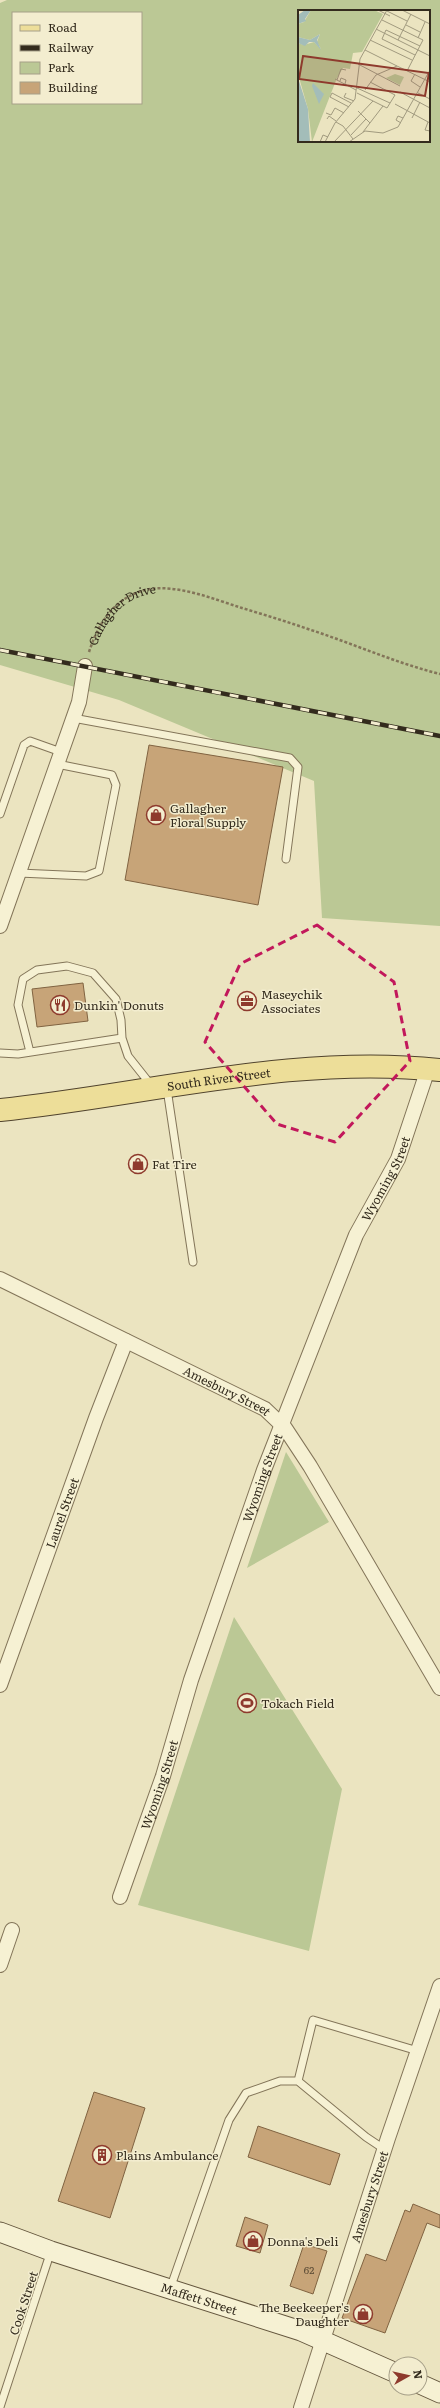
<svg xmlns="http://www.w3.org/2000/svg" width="440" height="2408" font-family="Literata,serif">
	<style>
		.green { fill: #bbc895; fill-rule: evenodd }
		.building { fill: #c7a478; stroke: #806341 }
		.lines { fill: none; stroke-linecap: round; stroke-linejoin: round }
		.lane-casing { stroke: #837559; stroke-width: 9 }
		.street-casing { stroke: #837559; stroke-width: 16 }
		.secondary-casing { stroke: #64563d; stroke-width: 21 }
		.primary-casing { stroke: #50432d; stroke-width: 24 }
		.path { stroke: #837559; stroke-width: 2.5; stroke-dasharray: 3 2; stroke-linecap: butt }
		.lane { stroke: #f6f1d3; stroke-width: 7 }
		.street { stroke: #f6f1d3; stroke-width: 14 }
		.secondary { stroke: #f6f1d3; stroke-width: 19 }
		.primary { stroke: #edde99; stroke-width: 22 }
		.rail-casing { stroke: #332b1d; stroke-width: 4.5 }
		.rail { stroke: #f3edcf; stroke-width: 3; stroke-dasharray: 9; stroke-linecap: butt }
		.marked { fill: none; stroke: #c2185b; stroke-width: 3; stroke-dasharray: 8 5; stroke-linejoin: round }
		.labels { text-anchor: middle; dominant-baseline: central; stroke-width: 3; stroke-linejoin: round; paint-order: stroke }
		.number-label { font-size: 10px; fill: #584934 }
		.street-label { font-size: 12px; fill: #332b1d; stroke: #f3edcf }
		.poi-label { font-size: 12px; fill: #332b1d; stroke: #f3edcf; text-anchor: start }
		.inset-road { fill: none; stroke: #a19a7f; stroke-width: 1 }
		.view { fill: #8e3a2d; fill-opacity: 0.15; stroke: #8e3a2d; stroke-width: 2 }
		.inset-edge { fill: none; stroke: #332b1d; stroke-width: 2 }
	</style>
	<rect width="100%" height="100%" fill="#ebe4c0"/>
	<!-- green -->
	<path class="green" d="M7,0H440V926L322,918L314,781L119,700L0,665V3ZM299,11H429V141H299ZM13,13H141V103H13Z
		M286,1452L329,1522L247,1568Z
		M234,1617L342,1789L309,1951L138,1905Z"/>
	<!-- building -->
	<path class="building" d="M149,745L283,767L258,905L125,880Z
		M83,983L88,1021L37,1027L32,989Z
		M94,2092L145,2108L110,2218L58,2201Z
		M258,2126L340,2154L330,2185L248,2157Z
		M413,2204L440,2215V2228L427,2223L385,2333L342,2318L366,2254L386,2261L405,2210L410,2212Z
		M245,2217L268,2225L260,2253L236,2246Z
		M304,2244L327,2251L313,2294L290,2286Z"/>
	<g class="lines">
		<defs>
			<path id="lane" d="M73,718L290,758L298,767L286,859
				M0,814L24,745L30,741L61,752
				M19,873L86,876L99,871L116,785L112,775L57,764
				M30,1052L18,1005L23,979L37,970L67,966L93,973L116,999L121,1020L122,1038
				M0,1053L18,1054L122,1038L128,1056L151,1085
				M167,1089L193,1262
				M298,2081L313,2020L418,2051
				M170,2289L229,2120L246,2093L280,2081H298L366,2137L384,2149
				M0,2407L51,2251"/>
			<g id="street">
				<path d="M0,926L79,702L85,666"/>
				<path id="s2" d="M0,1279L265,1409L285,1428L310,1466L440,1688"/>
				<path id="s3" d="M0,1685L96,1418L126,1341"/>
				<path id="s4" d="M120,1897L163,1776L191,1680L264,1470L356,1235L398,1159L428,1069"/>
				<path d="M0,1965L12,1930"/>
				<path id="s5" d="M301,2408L388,2138L440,1986"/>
			</g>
			<g id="secondary">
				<path id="s6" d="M0,2232L51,2251L301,2331L396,2373"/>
				<path d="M420,2384L440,2393"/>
			</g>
			<g id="primary">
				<path id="s7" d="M0,1110C145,1095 294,1054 440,1070"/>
			</g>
		</defs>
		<!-- lane casing -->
		<use href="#lane" class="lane-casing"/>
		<!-- street casing -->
		<use href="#street" class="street-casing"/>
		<!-- secondary casing -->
		<use href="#secondary" class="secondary-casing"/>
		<!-- primary casing -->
		<use href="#primary" class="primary-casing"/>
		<!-- path -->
		<path class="path" id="s1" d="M89,652C98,624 114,598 145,590C176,583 213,599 242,608C265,615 288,622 311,630C354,644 396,663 440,674"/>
		<!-- lane -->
		<use href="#lane" class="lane"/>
		<!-- street -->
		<use href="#street" class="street"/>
		<!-- secondary -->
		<use href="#secondary" class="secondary"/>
		<!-- primary -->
		<use href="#primary" class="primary"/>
		<defs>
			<path id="rail" d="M0,650L440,736"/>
		</defs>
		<!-- rail casing -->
		<use href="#rail" class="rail-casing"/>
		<!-- rail -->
		<use href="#rail" class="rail"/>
	</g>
	<!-- marked area -->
	<path class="marked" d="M317,925L394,982L410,1061L335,1142L277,1124L205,1042L240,964Z"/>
	<!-- icons -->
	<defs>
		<symbol id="shop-ring" viewBox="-11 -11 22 22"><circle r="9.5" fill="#f3edcf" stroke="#8e3a2d" stroke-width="1.5"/><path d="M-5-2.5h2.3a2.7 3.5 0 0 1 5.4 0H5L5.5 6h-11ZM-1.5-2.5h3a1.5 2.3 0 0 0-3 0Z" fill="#8e3a2d"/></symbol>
		<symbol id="office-ring" viewBox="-11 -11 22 22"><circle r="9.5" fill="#f3edcf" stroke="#8e3a2d" stroke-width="1.5"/><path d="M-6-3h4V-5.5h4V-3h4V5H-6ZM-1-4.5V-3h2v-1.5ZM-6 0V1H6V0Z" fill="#8e3a2d"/></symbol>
		<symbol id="restaurant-ring" viewBox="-11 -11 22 22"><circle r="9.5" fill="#f3edcf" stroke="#8e3a2d" stroke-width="1.5"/><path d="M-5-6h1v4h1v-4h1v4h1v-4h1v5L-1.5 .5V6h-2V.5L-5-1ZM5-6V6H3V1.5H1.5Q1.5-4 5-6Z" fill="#8e3a2d"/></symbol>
		<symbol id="stadium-ring" viewBox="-11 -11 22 22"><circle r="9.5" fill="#f3edcf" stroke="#8e3a2d" stroke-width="1.5"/><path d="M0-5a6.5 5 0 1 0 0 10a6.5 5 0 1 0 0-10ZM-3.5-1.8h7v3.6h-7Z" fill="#8e3a2d"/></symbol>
		<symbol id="building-ring" viewBox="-11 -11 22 22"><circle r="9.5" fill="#f3edcf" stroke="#8e3a2d" stroke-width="1.5"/><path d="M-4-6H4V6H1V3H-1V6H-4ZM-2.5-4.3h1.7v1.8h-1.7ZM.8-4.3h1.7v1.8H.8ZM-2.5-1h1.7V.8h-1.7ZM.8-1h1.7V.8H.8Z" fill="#8e3a2d"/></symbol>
	</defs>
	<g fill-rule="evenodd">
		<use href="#shop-ring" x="145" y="804" width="22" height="22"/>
		<use href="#office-ring" x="236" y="990" width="22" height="22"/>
		<use href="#restaurant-ring" x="49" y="994" width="22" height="22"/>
		<use href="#shop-ring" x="127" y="1153" width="22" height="22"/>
		<use href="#stadium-ring" x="236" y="1692" width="22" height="22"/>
		<use href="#building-ring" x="91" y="2144" width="22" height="22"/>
		<use href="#shop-ring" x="242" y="2230" width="22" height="22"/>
		<use href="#shop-ring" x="352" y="2303" width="22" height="22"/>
	</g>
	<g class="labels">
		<!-- number labels -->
		<g class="number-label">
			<text x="309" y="2269">62</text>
		</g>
		<!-- street labels -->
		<g class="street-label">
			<text stroke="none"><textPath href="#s1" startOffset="53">Gallagher Drive</textPath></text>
			<text stroke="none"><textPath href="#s7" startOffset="221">South River Street</textPath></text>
			<text stroke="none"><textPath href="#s4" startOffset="767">Wyoming Street</textPath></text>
			<text stroke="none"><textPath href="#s2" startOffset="253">Amesbury Street</textPath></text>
			<text stroke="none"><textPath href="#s4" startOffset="443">Wyoming Street</textPath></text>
			<text stroke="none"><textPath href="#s3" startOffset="183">Laurel Street</textPath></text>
			<text stroke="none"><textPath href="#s4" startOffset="119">Wyoming Street</textPath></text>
			<text stroke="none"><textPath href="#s5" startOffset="222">Amesbury Street</textPath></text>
			<text stroke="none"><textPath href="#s6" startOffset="210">Maffett Street</textPath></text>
			<text transform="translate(23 2303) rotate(-72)">Cook Street</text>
		</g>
		<!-- poi labels -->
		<g class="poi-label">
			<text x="170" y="808">Gallagher<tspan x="170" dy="14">Floral Supply</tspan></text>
			<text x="261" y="994">Maseychik<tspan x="261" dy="14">Associates</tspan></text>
			<text x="74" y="1005">Dunkin' Donuts</text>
			<text x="152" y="1164">Fat Tire</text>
			<text x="261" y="1703">Tokach Field</text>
			<text x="116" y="2155">Plains Ambulance</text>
			<text x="267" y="2241">Donna's Deli</text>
			<text x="349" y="2307" text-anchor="end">The Beekeeper's<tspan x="349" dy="14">Daughter</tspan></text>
		</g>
	</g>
	<!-- overview -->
	<g transform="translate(298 10)">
		<rect width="132" height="132" fill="#ebe4c0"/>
		<path d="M13,0H76L85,4L64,42L55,43L52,59L45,58L39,68L14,132L10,99L0,64V33L6,35L16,32L23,39L19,32L22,24L12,30L0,27V14L6,12ZM97,64L106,67L102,75L88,68Z" fill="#bbc895"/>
		<path d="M7,0H13L7,9L8,11L0,14V5ZM22,24L19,30L23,40L16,32H11L7,36L0,33V27L12,30ZM0,68L10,99L12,132H0ZM15,73L26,84L21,94L14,76Z" fill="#a3bdb9"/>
		<path class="inset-road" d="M80,0L92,6M104,0L132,14M89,1L109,11M84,10L125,30L109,61M108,15L122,22M78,19L132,46M120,28L127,12M72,30L114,50M100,30L113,4M67,40L99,56M117,45L84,29L88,20L122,36M60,54L102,76M117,64L113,71L122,77M37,69L58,80M39,70L43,59L48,60M42,71L43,68L48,70L47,74M59,78L92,93M67,80L78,65L99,56L132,72M102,82L132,98M48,83L46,87L56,91M59,83L89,98L97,85L72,72M120,83L132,89M97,94L132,113M51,97L32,87L34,83L53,93M60,101L72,113M28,103L33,105L37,98L46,103M114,108L122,92M29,109L31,106L38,111M38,112L45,116L55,129M130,112L127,120L132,121M103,113L98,110L100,106L105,108M65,122L85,96M53,125L68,109M22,132L25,125L30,127M27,132L37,113L57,89L62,49L89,0M36,132L75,91M51,132L67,121L85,123L100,117L132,60"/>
		<path class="view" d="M5,46L131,63L127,86L1,69Z"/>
		<rect width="132" height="132" class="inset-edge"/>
	</g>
	<!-- legend -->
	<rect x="12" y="12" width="130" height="92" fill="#f3edcf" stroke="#a69f88"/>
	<rect x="20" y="25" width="20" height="6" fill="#edde99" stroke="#a69f88"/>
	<text x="48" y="32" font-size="12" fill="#332b1d">Road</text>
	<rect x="20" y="45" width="20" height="6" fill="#332b1d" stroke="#a69f88"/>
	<text x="48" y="52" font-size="12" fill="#332b1d">Railway</text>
	<rect x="20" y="62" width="20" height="12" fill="#bbc895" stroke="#a69f88"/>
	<text x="48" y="72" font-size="12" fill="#332b1d">Park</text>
	<rect x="20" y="82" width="20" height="12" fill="#c7a478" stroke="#a69f88"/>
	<text x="48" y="92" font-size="12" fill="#332b1d">Building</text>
	<!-- north arrow -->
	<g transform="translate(408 2376) rotate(82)"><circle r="19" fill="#f3edcf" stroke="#a69f88"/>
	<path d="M0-3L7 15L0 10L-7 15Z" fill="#8e3a2d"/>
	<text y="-6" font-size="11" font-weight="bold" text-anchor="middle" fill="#332b1d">N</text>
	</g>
</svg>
